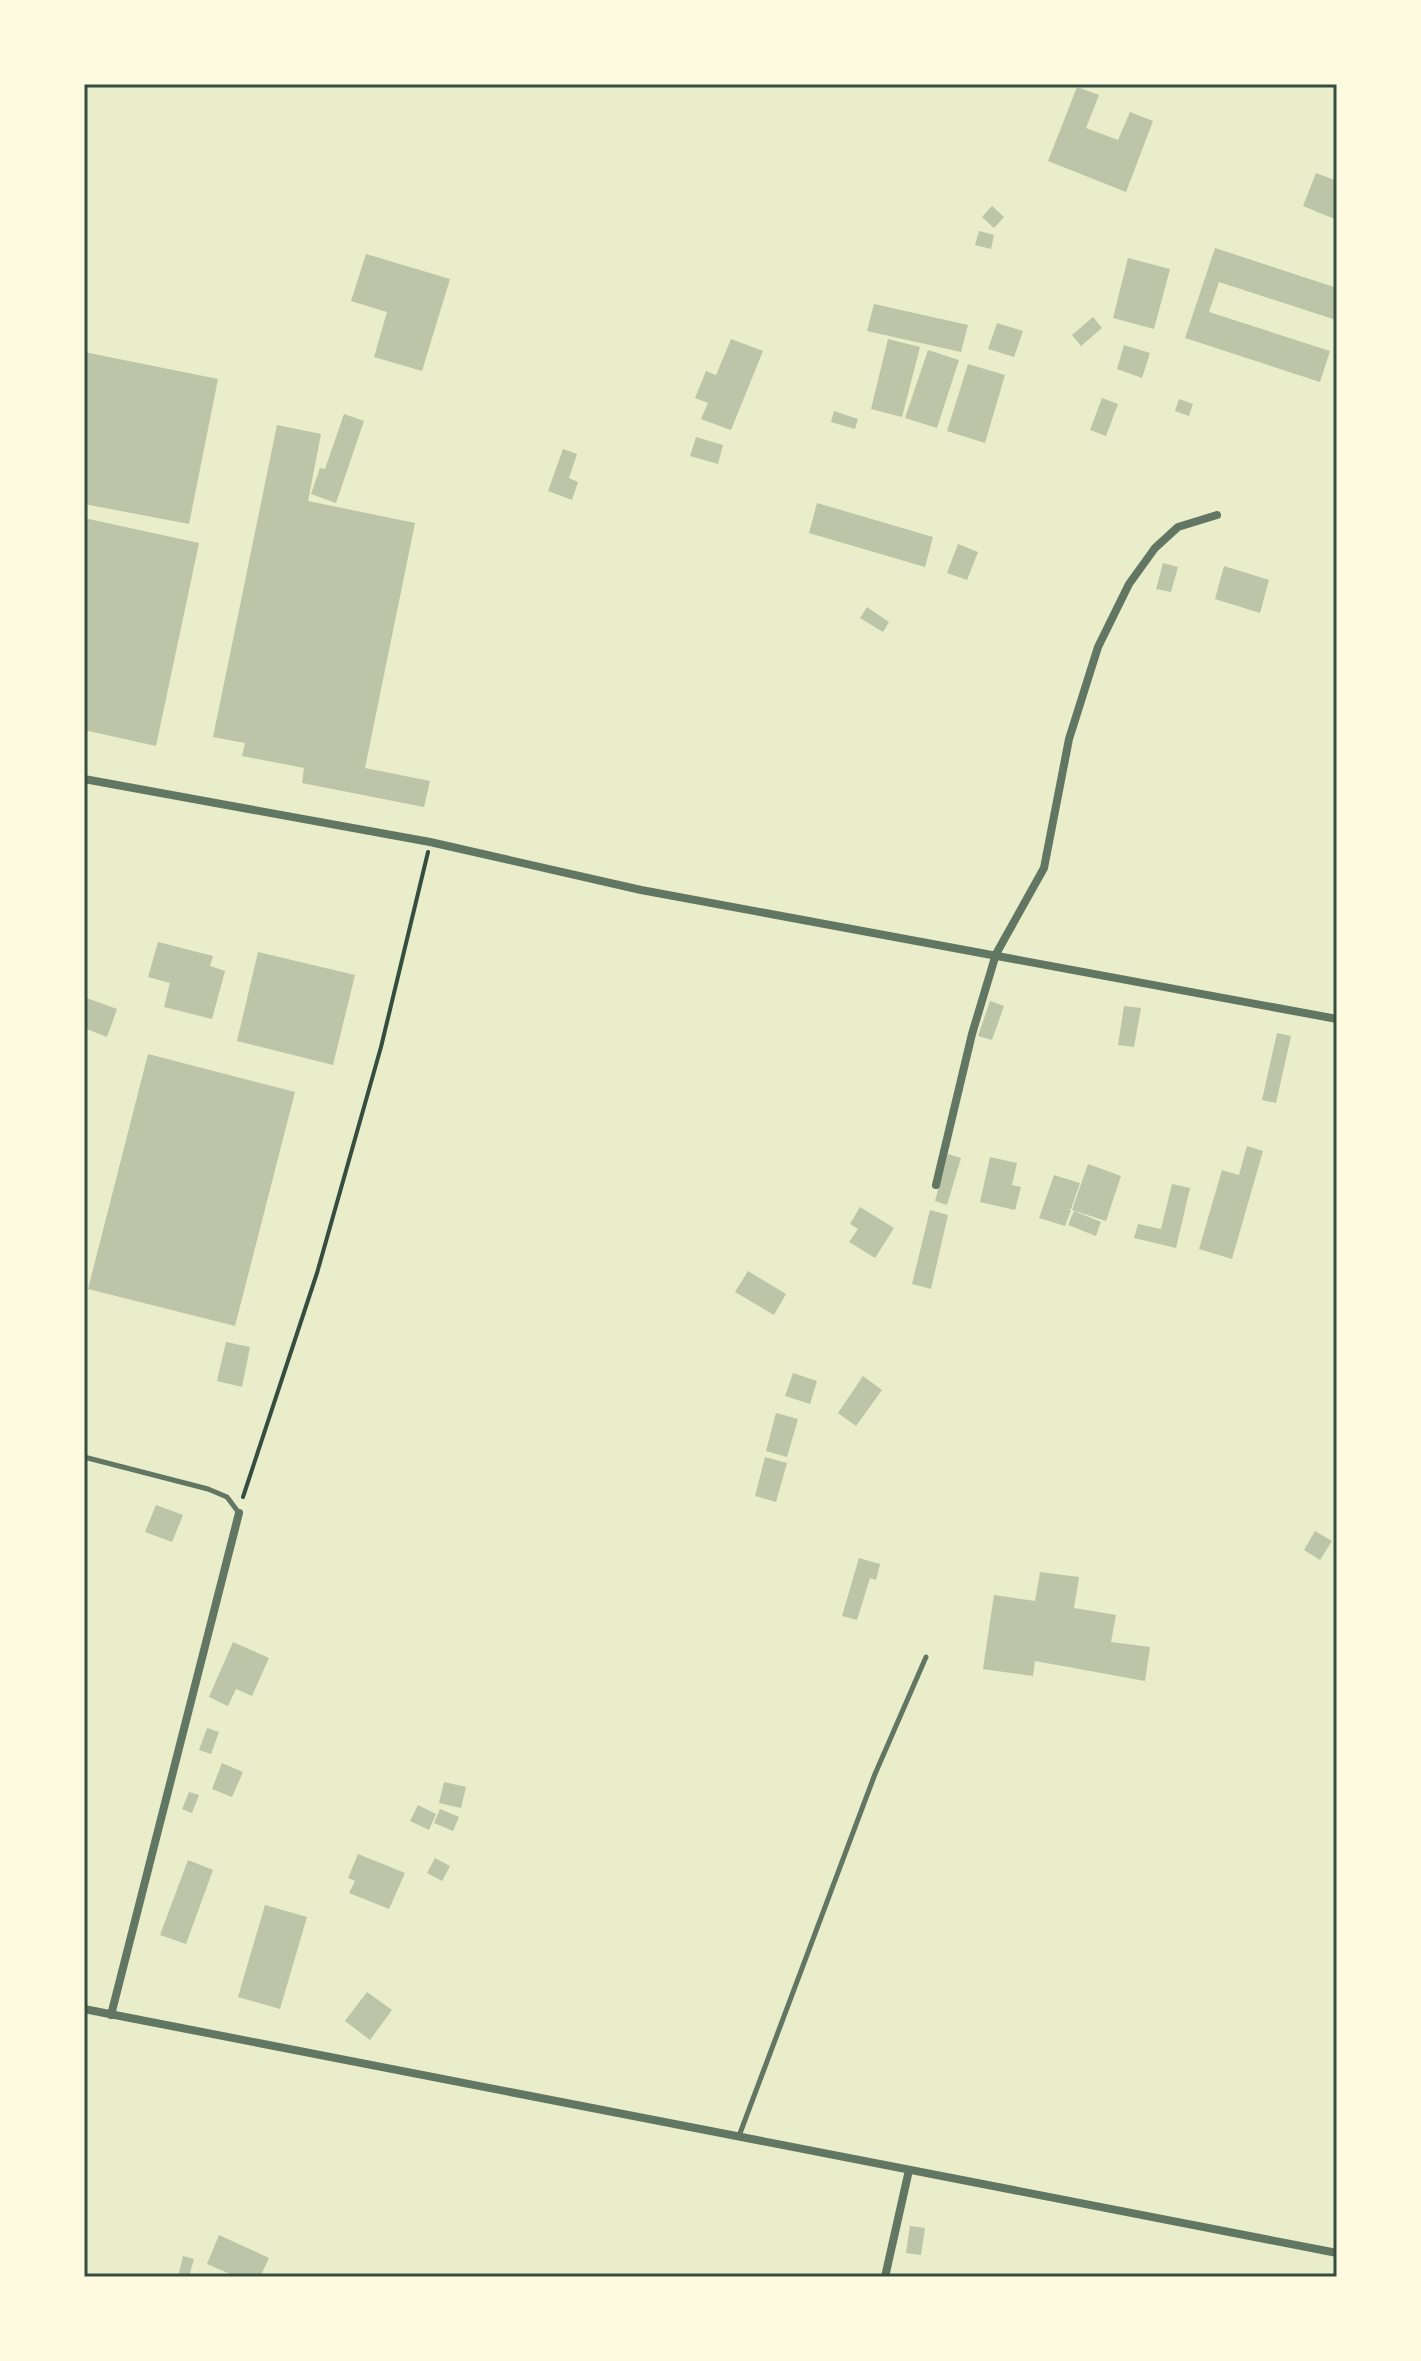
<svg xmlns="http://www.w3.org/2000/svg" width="1421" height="2361" font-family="Poppins,sans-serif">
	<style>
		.building { fill: #bcc5a7 }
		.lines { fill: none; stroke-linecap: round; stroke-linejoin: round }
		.path { stroke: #344e41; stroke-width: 4 }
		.service { stroke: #617663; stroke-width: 5 }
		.minor { stroke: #617663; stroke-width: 8 }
		.neatline { fill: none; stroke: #344e41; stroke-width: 3 }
	</style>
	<rect width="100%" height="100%" fill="#e9edc9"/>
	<!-- building -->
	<path class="building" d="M1077,87L1099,95L1086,128L1118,140L1130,112L1153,121L1126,192L1048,161Z
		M1316,173L1337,181V220L1303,206Z
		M992,206L1004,217L994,228L982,217Z
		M979,231L994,235L991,249L975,245Z
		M1215,248L1337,288L1336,320L1219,282L1209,312L1330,351L1320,382L1185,338Z
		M366,254L450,279L422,371L374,357L387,312L351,301Z
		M1128,258L1170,269L1154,329L1113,318Z
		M874,304L968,325L961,352L867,331Z
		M1093,317L1102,328L1081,346L1072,335Z
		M997,323L1023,331L1014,357L988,349Z
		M731,339L763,351L731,430L701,419L708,403L695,398L706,371L716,375Z
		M888,339L920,347L902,417L871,409Z
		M1124,345L1150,353L1142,378L1117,369Z
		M928,350L959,360L937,428L905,418Z
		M84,352L218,379L189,524L84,504Z
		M968,364L1005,375L985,443L947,431Z
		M1102,398L1118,404L1106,436L1090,430Z
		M1179,399L1193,404L1189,416L1175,411Z
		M834,411L858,419L855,429L831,422Z
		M344,414L364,421L336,503L311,494L320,468L325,469Z
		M277,425L321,434L308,501L415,523L365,768L430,781L424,807L302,783L304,768L242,756L245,743L213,737Z
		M696,437L723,445L718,464L690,456Z
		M563,449L577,454L569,478L578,482L572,500L548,491Z
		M817,503L933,537L925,567L809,533Z
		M84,518L199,543L156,746L84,730Z
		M958,544L978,552L967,580L947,573Z
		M1163,563L1178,567L1171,592L1156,589Z
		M1224,566L1269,580L1260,613L1215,599Z
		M867,607L889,622L883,632L860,618Z
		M158,942L213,956L210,966L225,971L212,1019L164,1007L170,983L148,977Z
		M258,952L355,975L333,1065L237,1041Z
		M84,997L117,1009L107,1037L84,1028Z
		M990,1001L1004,1006L992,1040L978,1036Z
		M1124,1006L1141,1008L1134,1047L1118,1045Z
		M1277,1033L1291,1036L1276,1103L1262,1100Z
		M148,1054L295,1092L235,1326L88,1289Z
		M1247,1146L1263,1151L1232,1259L1199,1249L1222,1170L1239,1175Z
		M948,1154L961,1158L947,1205L935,1201Z
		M990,1157L1017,1163L1012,1185L1021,1187L1015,1210L980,1202Z
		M1088,1164L1121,1176L1106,1221L1072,1210Z
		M1054,1175L1080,1183L1071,1209H1067L1071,1210L1065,1226L1039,1218Z
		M1172,1184L1190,1188L1176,1248L1134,1238L1138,1224L1161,1229Z
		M860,1207L894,1228L875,1258L849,1242L858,1229L850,1224Z
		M930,1210L948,1215L931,1289L912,1284Z
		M1074,1211L1101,1222L1096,1236L1068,1225Z
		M748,1271L786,1294L774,1315L735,1292Z
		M226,1342L250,1347L242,1387L217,1381Z
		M793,1373L817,1381L810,1404L785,1396Z
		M863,1376L882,1390L856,1426L838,1413Z
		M776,1413L798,1419L787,1457L766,1451Z
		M765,1457L787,1463L776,1502L755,1496Z
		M156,1505L183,1515L172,1542L145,1532Z
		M1315,1531L1332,1541L1320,1560L1304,1550Z
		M859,1558L880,1564L876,1580L870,1578L857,1620L842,1616Z
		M1040,1572L1079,1577L1074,1608L1116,1615L1111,1642L1150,1647L1145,1681L1035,1661L1033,1676L983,1669L994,1595L1035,1601Z
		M233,1642L269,1658L252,1696L236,1689L228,1706L209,1697Z
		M207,1728L219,1732L211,1754L199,1750Z
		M222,1763L243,1772L232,1797L212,1789Z
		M444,1782L466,1787L461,1808L439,1803Z
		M189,1792L199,1795L192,1813L182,1809Z
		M418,1805L436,1814L429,1830L410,1821Z
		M440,1809L459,1817L453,1831L434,1823Z
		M358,1854L405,1873L389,1909L349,1893L355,1881L348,1878Z
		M435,1858L450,1866L442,1881L427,1873Z
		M188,1860L213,1870L186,1944L160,1935Z
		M265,1905L307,1917L280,2009L238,1997Z
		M367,1992L392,2010L370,2040L345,2021Z
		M910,2226L925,2228L921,2255L906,2253Z
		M219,2235L269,2258L260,2277H237L207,2264Z
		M183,2256L194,2259L189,2277H178Z"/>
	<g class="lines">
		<!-- path -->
		<path class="path" d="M243,1497L317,1273L381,1047L428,852"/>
		<!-- service -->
		<path class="service" d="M84,1457L208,1489L227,1497L239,1513
			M739,2136L875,1774L926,1657"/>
		<!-- minor -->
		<path class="minor" d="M84,779L430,842L641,890L1337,1019
			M936,1185L972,1034L996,954L1044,868L1069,739L1098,647L1129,584L1155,548L1178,527L1217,515
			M84,2009L1337,2253
			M111,2015L239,1513
			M885,2277L909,2170"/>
	</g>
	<!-- border -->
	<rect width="1421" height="2361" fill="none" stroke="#fefae0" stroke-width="172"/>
	<rect x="86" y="86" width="1249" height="2189" class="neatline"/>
</svg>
